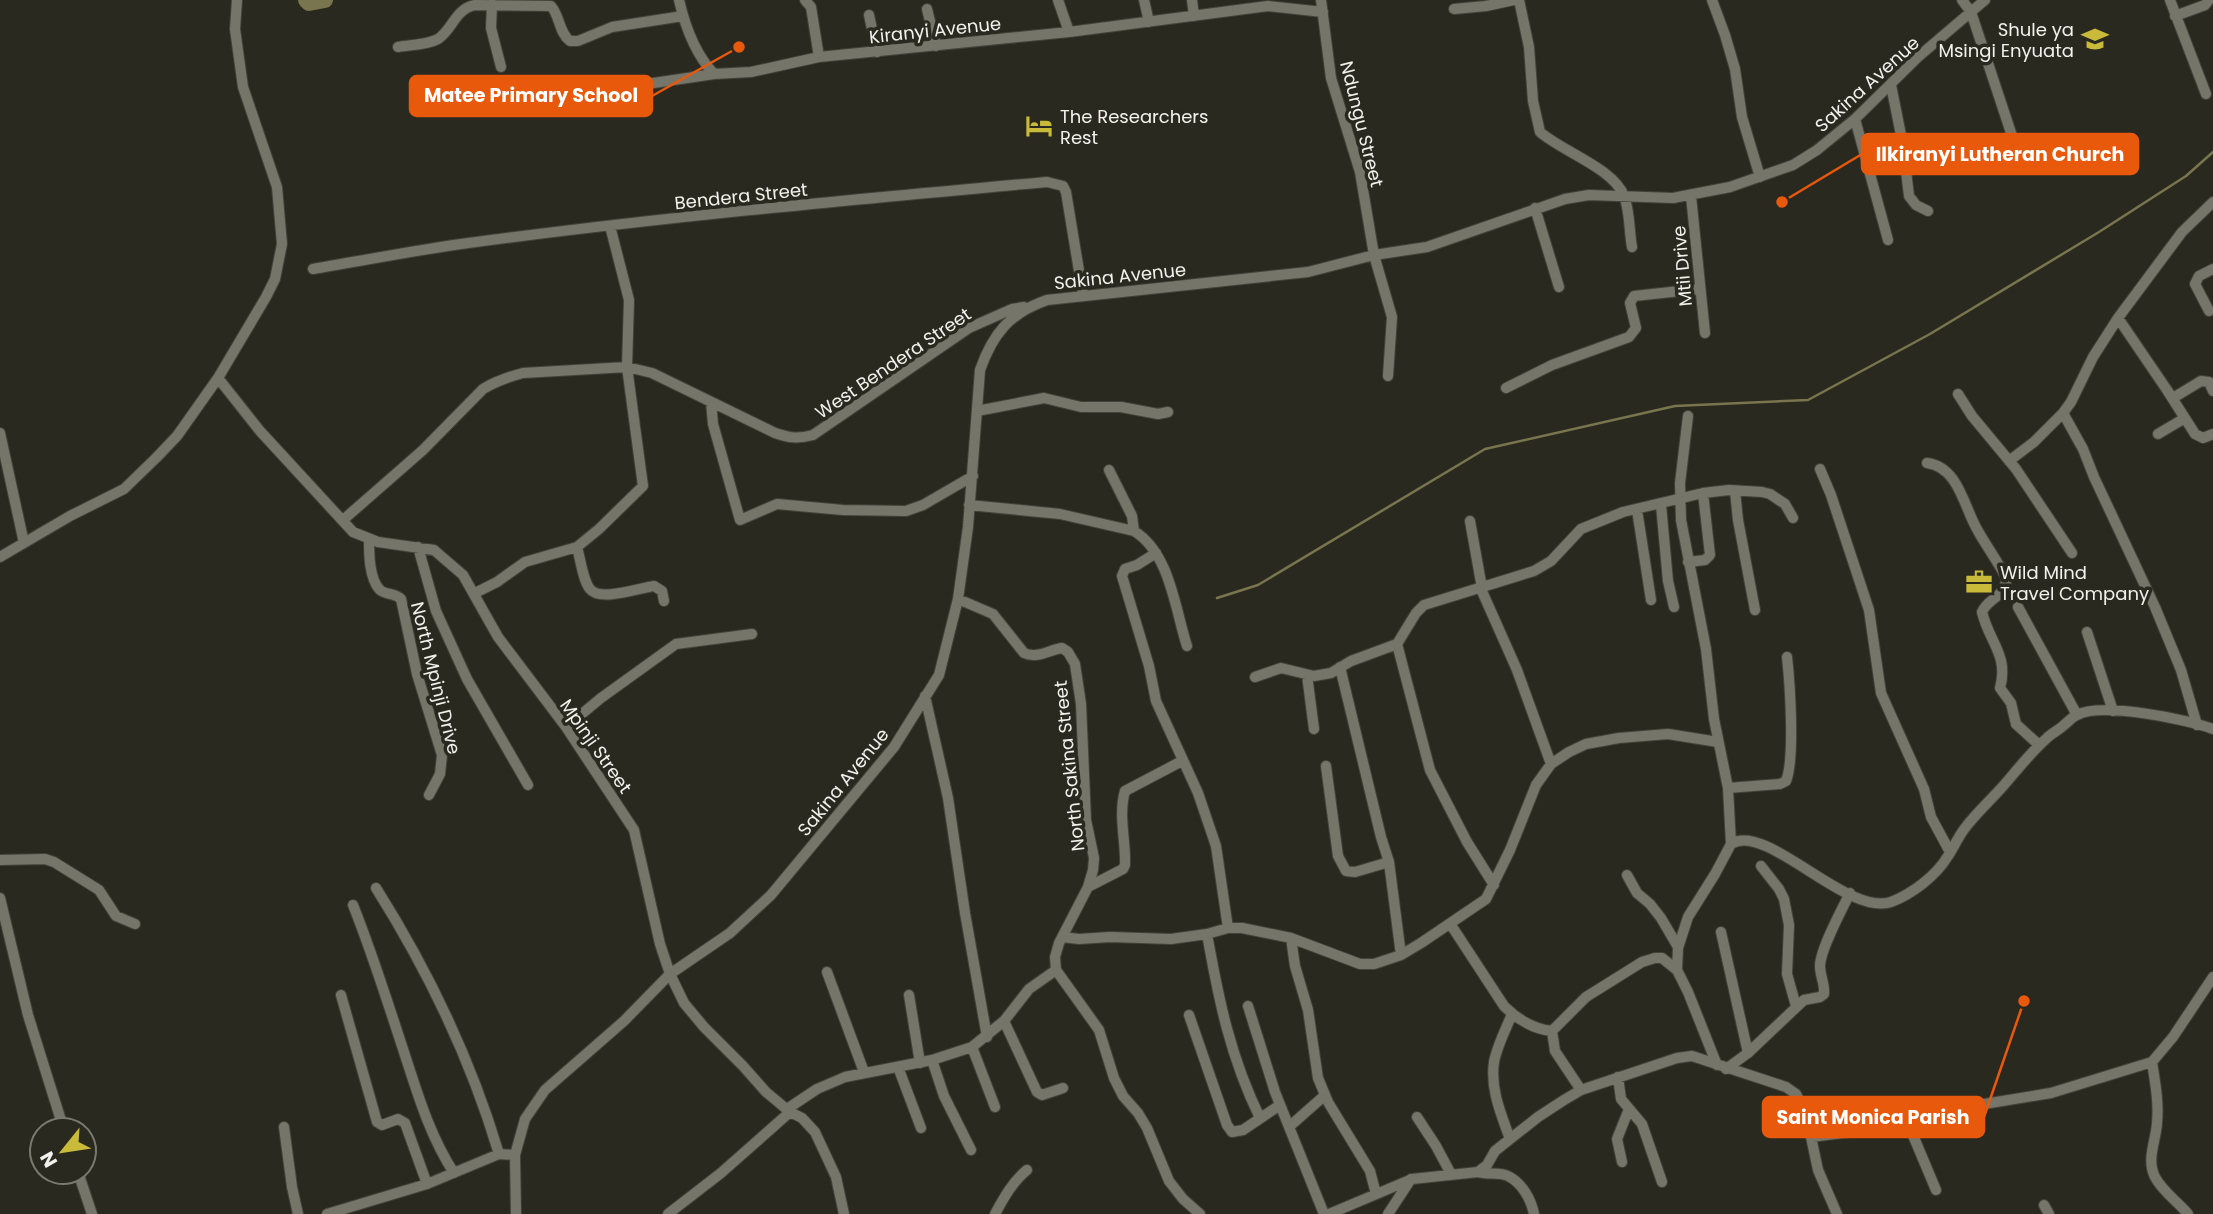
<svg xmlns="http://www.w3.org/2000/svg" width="2213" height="1214" font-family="Poppins,sans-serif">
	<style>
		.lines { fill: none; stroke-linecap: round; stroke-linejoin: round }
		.stream { stroke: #79754e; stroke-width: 2.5 }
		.river { stroke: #79754e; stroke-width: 16 }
		.street-casing { stroke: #44433b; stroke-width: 12 }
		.street { stroke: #76756a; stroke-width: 10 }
		.labels { text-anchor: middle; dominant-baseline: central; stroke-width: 7; stroke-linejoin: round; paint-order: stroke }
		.poi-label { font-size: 18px; fill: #f2f1eb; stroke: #2a291f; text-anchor: start }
		.street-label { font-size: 18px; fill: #f2f1eb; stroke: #2a291f }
		.leader { fill: none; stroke: #e8590c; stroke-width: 2.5 }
		.callout-dot { fill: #e8590c; stroke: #2a291f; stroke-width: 2.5 }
		.callout { fill: #e8590c; stroke: #e8590c; stroke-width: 2.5 }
		.callout-label { font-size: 19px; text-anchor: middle; font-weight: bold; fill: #fff }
	</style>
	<rect width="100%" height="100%" fill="#2a291f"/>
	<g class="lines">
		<!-- stream -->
		<path class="stream" d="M1217,598L1258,585L1485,449L1675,406L1808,400L1930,334L2099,232L2186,176L2213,152"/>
		<!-- river -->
		<path class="river" d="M306,0L309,3L325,0"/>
		<defs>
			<path id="street" d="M679,0C685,26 696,55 714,74
				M805,0L811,7L819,57
				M1058,0L1069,32
				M1144,0L1149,22
				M1192,0L1194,16
				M1321,0L1331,78L1360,172L1374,255L1392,317L1388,376
				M1519,0L1529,47L1533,101L1540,132C1563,152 1613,168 1624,196C1630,211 1629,231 1632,247
				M1712,0L1725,35L1735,69L1742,117L1760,177
				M1962,0L1971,12L2021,163
				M2170,0L2206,94
				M492,4L491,28L501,67
				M927,9L936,46
				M1454,9L1486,6L1514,0
				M869,15L877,52
				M2175,16L2205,5L2209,0
				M398,47C409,45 427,45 438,39C453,29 455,9 475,5L551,6C560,16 559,33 570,41H578L612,27L683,16
				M1891,85L1903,145L1909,196L1916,205L1928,211
				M553,98L714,74L751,72L819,57L1069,32L1268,6L1323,12
				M1855,119L1888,240
				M1691,196L1705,333
				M1535,208L1559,287
				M313,269C360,261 407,252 454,245C651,218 849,200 1047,182L1063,186L1066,192L1083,295
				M2209,311L2195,284L2199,276L2213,269
				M2118,318L2167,390L2195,434L2203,438L2213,434
				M218,378L260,431L353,532L378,542L434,550L463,575L498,637L566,727L634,830L660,944L670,974L684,1003L704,1027L743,1066L766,1092L790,1112L802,1118L815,1132L836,1177L844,1214
				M1506,388L1552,365L1629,337L1636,328L1630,303L1634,296L1699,289
				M1958,394L1972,416L2016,469L2072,553
				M2173,398L2201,381L2209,382L2213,391
				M711,402L713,424L740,520L777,504L843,510L906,511L923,505L973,476
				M977,411L1044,398L1081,407H1121L1158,414L1168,412
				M2063,413L2083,449L2094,477L2155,607L2181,670L2197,725
				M1688,416L1680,483L1681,520L1706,649L1714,719L1728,788L1731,844
				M0,433L24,543
				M2158,434L2185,418
				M2009,461L2034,442L2063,413L2071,402L2093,357L2118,318L2182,232L2213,202
				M1927,463C1959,467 1964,508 1978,531C1987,547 1998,562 2007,579C2002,600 1989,597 1982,612C1989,642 2009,655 2000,688L2011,703L2016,724L2039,745
				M1820,469L1831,495L1869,610L1881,693L1924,789L1931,817L1950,852
				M1109,470L1132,516L1134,531
				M1735,491L1738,520L1755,610
				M969,505L1060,514L1134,531C1170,553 1175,609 1187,646
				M1661,505L1668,581L1674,607
				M1637,510L1651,600
				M343,520L423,450L483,389C496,381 508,377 523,373L627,367L652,373L775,433C789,438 798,439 813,435L969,328L1012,309L1024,307
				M1470,521L1482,588
				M369,539C369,553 369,579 380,590C386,595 395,593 401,599L417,674L442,755L440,774L429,795
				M418,547L436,611L467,679L528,785
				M577,547C580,557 583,581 590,589C600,602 639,588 654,586L662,591L664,601
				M1156,553L1137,565L1125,569L1122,576L1149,666L1156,701L1198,793L1216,846L1228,928
				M0,557L70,516L124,489L156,458L177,436L218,378L266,297L275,279L282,244L277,187L243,87L235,29L237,0
				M1688,562L1705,560L1710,555L1703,493
				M1481,589L1517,670L1551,764
				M475,593L497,582L525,562L577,547L599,529L643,486L627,367L629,300L610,226
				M958,599L993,614L1024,653C1037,659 1049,650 1062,648L1068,652L1075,664L1081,704L1086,820L1094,858L1093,870L1088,887L1059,943L1055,957L1056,970L1099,1030L1114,1078L1123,1096L1138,1113L1147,1128L1169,1181L1183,1199L1200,1214
				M2018,607L2077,715
				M2087,632L2113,711
				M1397,644L1430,770L1467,842L1494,885
				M1340,667L1381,837L1389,862L1401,955
				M1307,675L1314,729
				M1255,677L1281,668L1314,676L1331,673L1351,661L1397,644L1416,613L1424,605L1534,571L1551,561L1581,529L1623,512L1703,493L1729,490L1762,492L1770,494L1785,504L1793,518
				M925,696L948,798L965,913L987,1037
				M566,727L601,698L676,644L752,634
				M1326,766L1338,856L1346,871L1355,872L1389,862
				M1728,788L1780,784L1786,781C1795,759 1790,684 1787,657
				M0,860L45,859L54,862L99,890L116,916L135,924
				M1761,866L1779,889L1784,899L1789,925L1787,974L1796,1006
				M1627,875L1637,893L1650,904L1661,918L1678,947
				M1088,887L1123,869L1125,865C1126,841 1118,815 1125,791L1182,761
				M376,888C429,972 471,1060 499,1154
				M0,898L28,1015L64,1130
				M353,905C371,950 386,997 401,1043C416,1088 428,1133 454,1173
				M1451,925L1504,1006C1517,1019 1533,1029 1552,1031
				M1721,932L1748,1053
				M1207,934C1219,1001 1230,1056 1260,1118
				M1062,937L1079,939L1110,937L1171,939L1207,934L1228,928H1242L1291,938L1360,964H1374L1401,955L1421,943L1486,899L1510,850L1536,785L1551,764L1569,752L1586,744L1619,738L1668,734L1718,742
				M1291,938L1295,966L1308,1010L1318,1078L1328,1102L1370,1171L1376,1194
				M827,972L864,1072
				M341,995L377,1122L382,1125L398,1119L405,1123L427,1184
				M909,995L920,1063
				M1248,1006L1275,1092L1324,1214
				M1189,1015L1227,1125L1232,1132L1243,1130L1280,1105
				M1004,1021L1037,1092L1042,1095L1063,1088
				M972,1047L995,1107
				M932,1060L944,1096L971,1150
				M2152,1062C2155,1082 2159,1102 2157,1123C2156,1141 2146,1159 2155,1177C2162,1191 2178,1202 2188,1214
				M1717,1065L1688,992L1677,970L1678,948L1688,917L1715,874L1731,844C1766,821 1847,917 1891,902C1912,894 1936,876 1948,856C1954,847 1958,837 1965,828C1977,812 1991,800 2004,785C2018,769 2031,752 2047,738C2052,733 2059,730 2064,725C2068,722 2072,717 2077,715C2101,702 2187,719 2213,729
				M898,1067L921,1128
				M1726,1069L1748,1053L1804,1000L1820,997L1824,994C1825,984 1820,976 1820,966C1820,950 1842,909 1850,893
				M1618,1077L1621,1099L1642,1124L1662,1182
				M1581,1090L1555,1051L1552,1031L1586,997L1642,962L1655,958H1662L1677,970
				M787,1109L817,1089L845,1077L932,1060L972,1047L1004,1021L1029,989L1056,970
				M1417,1117L1436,1146L1451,1174
				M1907,1121L1936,1190
				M1290,1126L1324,1096
				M284,1127L292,1187L298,1214
				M1811,1137L1873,1129L1966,1107L2051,1093L2152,1062L2173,1037L2213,977
				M1510,1139C1501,1114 1490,1089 1494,1062C1497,1046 1506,1029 1512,1014
				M1622,1162L1617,1139L1629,1109
				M78,1172L92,1214
				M1478,1172C1487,1175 1499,1172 1508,1176C1522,1183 1531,1199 1534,1214
				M2044,1205L2049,1214
				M327,1214L427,1184L499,1154L515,1155
				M516,1214L515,1155L525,1119L545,1090L624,1021L670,974L730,933L771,895L894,747L939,675L958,599L968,527L980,370C993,333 1010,313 1047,300L1308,272L1374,255L1427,247L1565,199L1589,195L1673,198L1730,187L1793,165L1817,150L1855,119L1918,57L1985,0
				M668,1214L721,1173L790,1112
				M995,1214C1003,1199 1013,1181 1027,1170
				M1329,1214L1412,1179L1478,1172L1487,1165L1495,1151L1538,1117L1564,1100L1581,1090L1677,1058L1692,1056L1786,1087L1796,1094L1801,1104L1811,1137L1818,1170L1837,1214
				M1388,1214L1411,1179"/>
		</defs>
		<!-- street casing -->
		<use href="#street" class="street-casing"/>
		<!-- street -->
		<use href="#street" class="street"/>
	</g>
	<!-- icons -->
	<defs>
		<symbol id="school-bare" viewBox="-9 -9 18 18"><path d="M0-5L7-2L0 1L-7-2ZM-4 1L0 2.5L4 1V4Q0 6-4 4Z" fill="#c9ba3a" stroke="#2a291f" stroke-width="2.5" paint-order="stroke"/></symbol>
		<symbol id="hotel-bare" viewBox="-9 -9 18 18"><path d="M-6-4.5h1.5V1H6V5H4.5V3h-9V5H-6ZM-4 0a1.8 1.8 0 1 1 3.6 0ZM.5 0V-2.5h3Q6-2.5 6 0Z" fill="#c9ba3a" stroke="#2a291f" stroke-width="2.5" paint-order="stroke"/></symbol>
		<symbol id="office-bare" viewBox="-9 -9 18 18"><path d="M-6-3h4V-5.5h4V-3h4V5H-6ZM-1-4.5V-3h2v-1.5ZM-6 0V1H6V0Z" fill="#c9ba3a" stroke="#2a291f" stroke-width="2.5" paint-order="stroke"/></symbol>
	</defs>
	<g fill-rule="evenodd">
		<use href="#school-bare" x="2076" y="20" width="38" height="38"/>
		<use href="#hotel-bare" x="1020" y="107" width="38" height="38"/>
		<use href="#office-bare" x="1960" y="563" width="38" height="38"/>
	</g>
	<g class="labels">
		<!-- poi labels -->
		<g class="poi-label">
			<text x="2074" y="29" text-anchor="end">Shule ya<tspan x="2074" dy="21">Msingi Enyuata</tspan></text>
			<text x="1060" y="116">The Researchers<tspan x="1060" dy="21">Rest</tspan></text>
			<text x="2000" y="572">Wild Mind<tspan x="2000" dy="21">Travel Company</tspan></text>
		</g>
		<!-- street labels -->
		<g class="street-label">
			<text transform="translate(935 30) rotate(-6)">Kiranyi Avenue</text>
			<text transform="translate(1867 84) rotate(-42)">Sakina Avenue</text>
			<text transform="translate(1362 124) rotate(76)">Ndungu Street</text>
			<text transform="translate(741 196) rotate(-6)">Bendera Street</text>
			<text transform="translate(1682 266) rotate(-95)">Mtii Drive</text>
			<text transform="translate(1120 276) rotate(-6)">Sakina Avenue</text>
			<text transform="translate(893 363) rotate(-34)">West Bendera Street</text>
			<text transform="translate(436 678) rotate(76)">North Mpinji Drive</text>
			<text transform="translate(596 746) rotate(55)">Mpinji Street</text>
			<text transform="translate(1069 766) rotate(-96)">North Sakina Street</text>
			<text transform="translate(843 782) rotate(-51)">Sakina Avenue</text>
		</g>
	</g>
	<!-- callouts -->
	<path class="leader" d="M739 47L652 96M1782 202L1862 154M2024 1001L1984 1117"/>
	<g class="callout-dot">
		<circle cx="739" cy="47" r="7"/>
		<circle cx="1782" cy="202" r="7"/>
		<circle cx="2024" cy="1001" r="7"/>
	</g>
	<g class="callout">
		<rect x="410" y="76" width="242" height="40" rx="7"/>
		<rect x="1862" y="134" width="276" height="40" rx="7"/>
		<rect x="1763" y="1097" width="221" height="40" rx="7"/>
	</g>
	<g class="callout-label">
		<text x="531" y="102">Matee Primary School</text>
		<text x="2000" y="161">Ilkiranyi Lutheran Church</text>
		<text x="1873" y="1124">Saint Monica Parish</text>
	</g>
	<!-- north arrow -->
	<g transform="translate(63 1151) rotate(240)"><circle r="33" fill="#2a291f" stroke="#7a7971" stroke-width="2"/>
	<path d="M0-5L12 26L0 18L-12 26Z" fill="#c9ba3a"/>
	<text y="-10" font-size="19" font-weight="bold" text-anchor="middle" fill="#f2f1eb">N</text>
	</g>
</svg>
